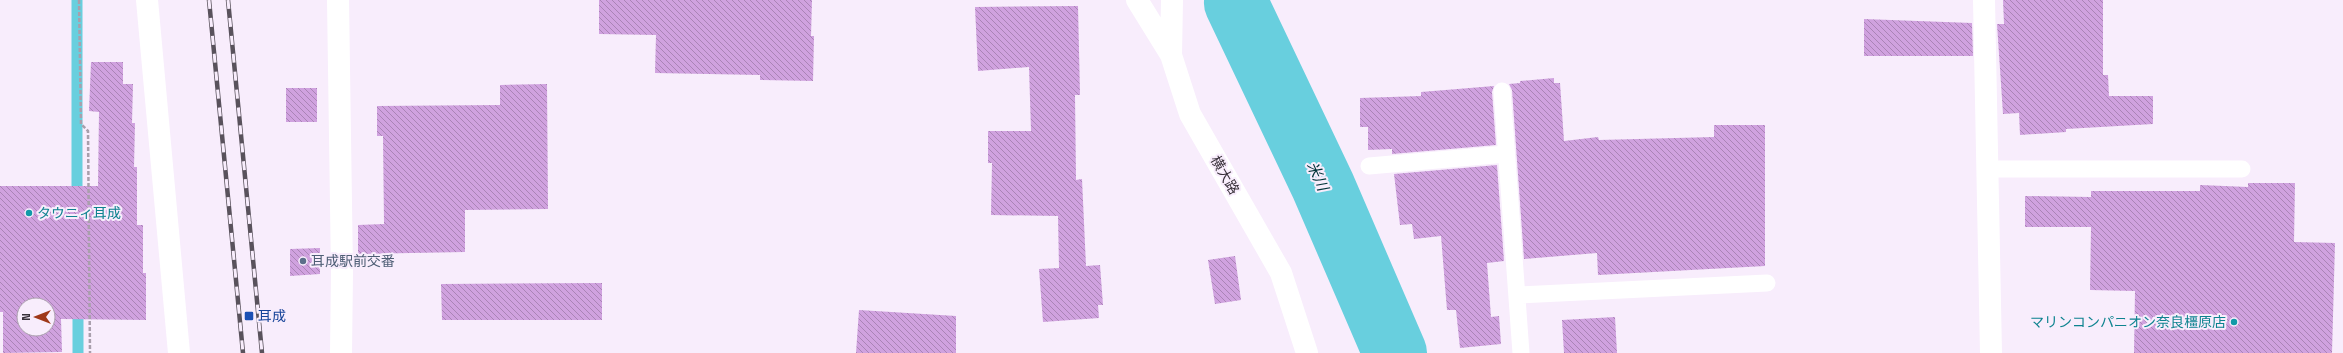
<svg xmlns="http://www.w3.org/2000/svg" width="2343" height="353" font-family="'Space Grotesk','Noto Sans JP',sans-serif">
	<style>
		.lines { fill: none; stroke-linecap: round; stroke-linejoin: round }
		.stream { stroke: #68cfde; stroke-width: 11 }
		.river { stroke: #68cfde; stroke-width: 64 }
		.building { fill: url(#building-back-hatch); fill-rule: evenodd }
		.path { stroke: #a99fac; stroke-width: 2.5; stroke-dasharray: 4 2; stroke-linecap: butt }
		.service { stroke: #fff; stroke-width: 17 }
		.minor { stroke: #fff; stroke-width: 22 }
		.tertiary { stroke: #fff; stroke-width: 22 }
		.rail-casing { stroke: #59525c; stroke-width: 4.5 }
		.rail { stroke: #f8edfc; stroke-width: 3; stroke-dasharray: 9; stroke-linecap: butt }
		.culture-dot { fill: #0f9aa8; stroke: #f8edfc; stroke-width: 1.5 }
		.service-dot { fill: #5c6f8a; stroke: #f8edfc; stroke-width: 1.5 }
		.transit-dot { fill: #1a4fb4; stroke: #f8edfc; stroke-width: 1.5 }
		.labels { text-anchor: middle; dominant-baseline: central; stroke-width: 4; stroke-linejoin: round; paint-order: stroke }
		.street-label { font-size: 14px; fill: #373039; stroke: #f8edfc }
		.culture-label { font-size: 14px; fill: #0d838f; stroke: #f8edfc; text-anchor: start }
		.service-label { font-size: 14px; fill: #4e5e75; stroke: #f8edfc; text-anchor: start }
		.transit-label { font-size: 14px; fill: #164399; stroke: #f8edfc; text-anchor: start }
		.water-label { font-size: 15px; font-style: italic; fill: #003339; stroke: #f8edfc }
	</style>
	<defs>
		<pattern id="building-back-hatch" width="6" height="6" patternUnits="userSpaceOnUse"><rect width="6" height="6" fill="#d0a2df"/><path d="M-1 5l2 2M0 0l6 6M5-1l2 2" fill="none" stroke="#aa84b6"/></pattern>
	</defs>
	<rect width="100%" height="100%" fill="#f8edfc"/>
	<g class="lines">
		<!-- stream -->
		<path class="stream" d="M77,201V0
			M78,305V353"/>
		<!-- river -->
		<path class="river" d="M1237,0L1236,3L1323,186L1395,353"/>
	</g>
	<!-- building -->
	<path class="building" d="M599,0H812L811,36H814L813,81L760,80V75L655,73L656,35L599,34Z
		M2003,0H2103V75H2108L2109,96H2153V124L2066,129V132L2020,135L2019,113L2003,114L1997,24H2004Z
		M1078,6L1080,95H1075L1076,180L1082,179L1086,266L1100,265L1103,305H1098L1099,318L1043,322L1039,269L1059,268L1058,216L991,215L992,163H988V131H1031L1029,67L978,71L975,7Z
		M1864,19L1972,23L1973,56H1864Z
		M91,62H123V84H133L132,123H135L134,167H137V225H143V273H146V320L61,319L62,352L3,353V312H0V186H98L99,112L89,111ZM24,305H48V329H24Z
		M1554,78V83H1560L1564,141L1598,137L1599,140L1714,137V125H1765V266L1598,275L1597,253L1524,259L1512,90L1509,84L1520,83V81Z
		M547,84L548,209L465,210V252L358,254V225L384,224L383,136H377V106L500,105V85Z
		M1494,86L1492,92L1496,145L1392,154V149L1368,150V127H1360V98L1421,96V92Z
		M286,88H317V122H286Z
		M1497,165L1504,261L1487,263L1491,317L1499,316L1501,344L1460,348L1456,310H1447L1441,236L1414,239L1412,224L1400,225L1394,174Z
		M2248,183H2295L2294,242L2335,243L2332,353H2134L2135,291L2090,290L2091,227H2025V196L2091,197V191H2200V185L2248,187Z
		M320,248V274L290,276V249Z
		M1235,256L1241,300L1215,304L1208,260Z
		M602,283V320H442L441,284Z
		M859,310L956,316V353H856Z
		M1615,317L1617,353H1564L1562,320Z"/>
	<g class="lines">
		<!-- path -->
		<path class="path" d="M79,0L81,124L88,131L90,353"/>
		<!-- service -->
		<path class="service" d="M1502,91L1521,353
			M1369,166L1506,154
			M1987,169H2242
			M1517,295L1767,283"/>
		<!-- minor -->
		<path class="minor" d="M338,0L342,272L341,353
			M1137,0L1171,55L1190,114L1281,273L1307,353
			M1984,0L1991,353
			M1171,55L1172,0"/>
		<!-- tertiary -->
		<path class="tertiary" d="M147,0L179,353"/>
		<defs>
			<path id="rail" d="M209,0L243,353
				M228,0L262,353"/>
		</defs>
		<!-- rail casing -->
		<use href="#rail" class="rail-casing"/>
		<!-- rail -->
		<use href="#rail" class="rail"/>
	</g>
	<!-- markers -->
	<g class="culture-dot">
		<circle cx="29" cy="213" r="4"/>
		<circle cx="2234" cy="322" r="4"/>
	</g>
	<circle class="service-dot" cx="303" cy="261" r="4"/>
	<rect class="transit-dot" x="244" y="311" width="10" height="10" rx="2"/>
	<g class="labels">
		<!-- street labels -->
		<g class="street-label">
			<text transform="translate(1225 175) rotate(60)">横大路</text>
		</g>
		<!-- culture labels -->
		<g class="culture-label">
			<text x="37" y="213">タウニィ耳成</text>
			<text x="2226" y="322" text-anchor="end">マリンコンパニオン奈良橿原店</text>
		</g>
		<!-- service labels -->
		<g class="service-label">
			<text x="311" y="261">耳成駅前交番</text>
		</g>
		<!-- transit labels -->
		<g class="transit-label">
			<text x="258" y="316">耳成</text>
		</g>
		<!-- water labels -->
		<g class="water-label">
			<text transform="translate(1318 176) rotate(66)">米川</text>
		</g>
	</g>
	<!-- north arrow -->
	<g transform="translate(36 317) rotate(270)"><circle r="19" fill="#f8edfc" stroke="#aba1ae"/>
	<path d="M0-3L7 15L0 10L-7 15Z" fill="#9f3819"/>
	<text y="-6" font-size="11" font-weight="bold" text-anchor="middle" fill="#373039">N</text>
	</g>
</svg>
